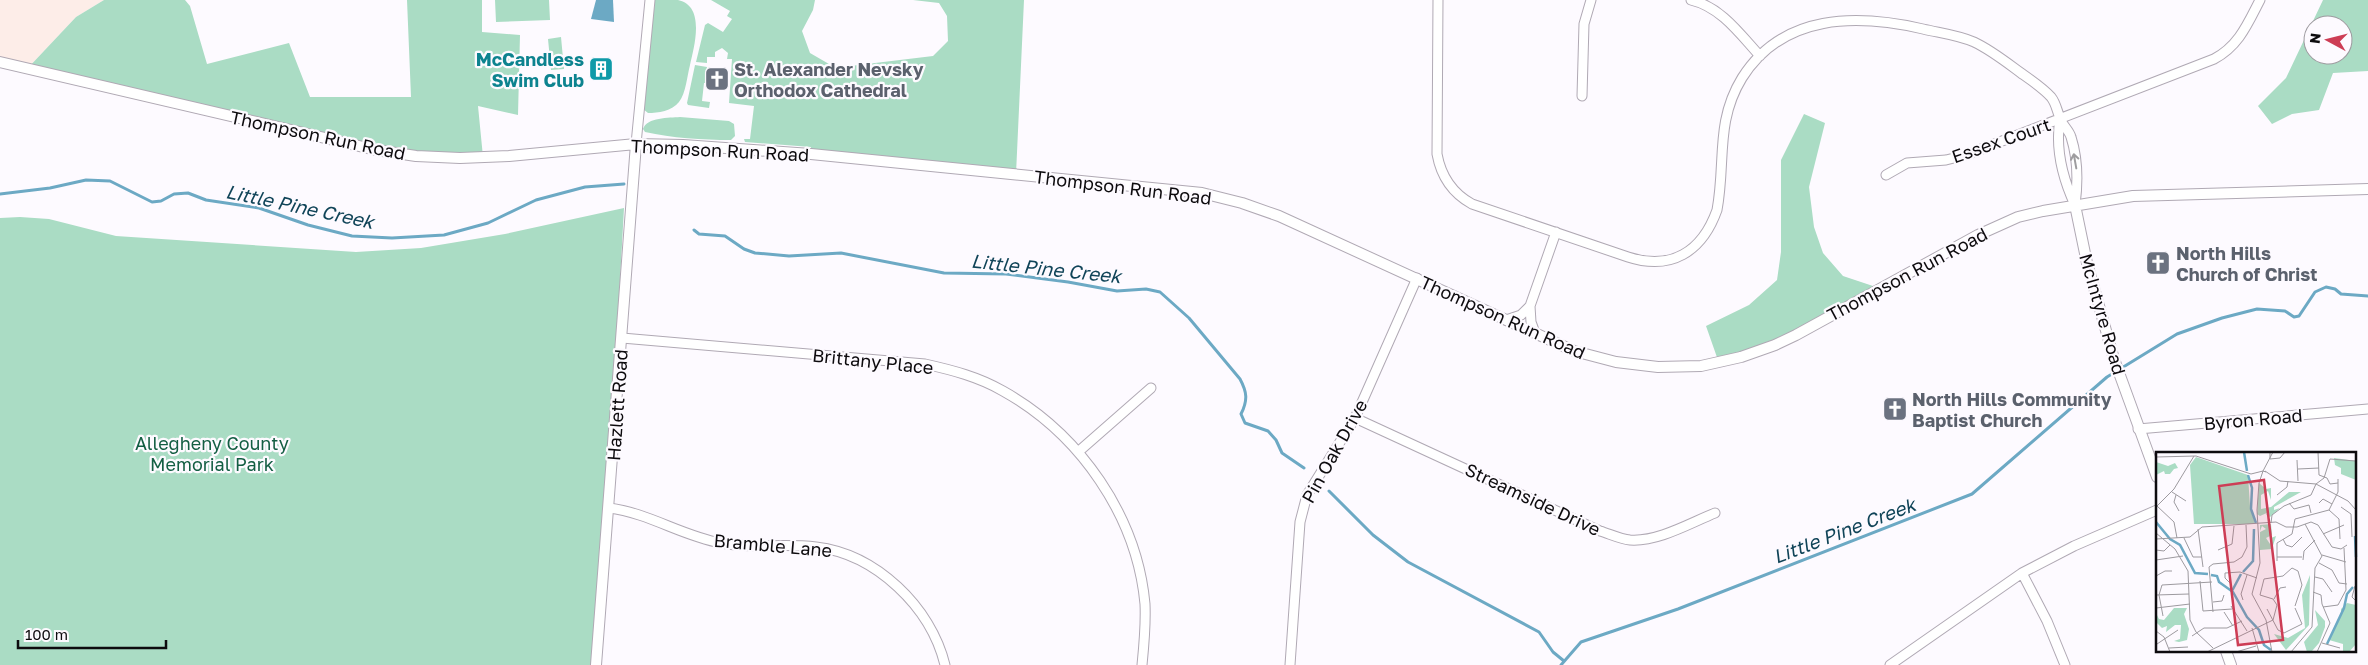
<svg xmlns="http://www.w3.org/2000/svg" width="2368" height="665" font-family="'Golos Text',sans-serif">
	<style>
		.commercial { fill: #fdede8 }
		.green { fill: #aadcc4; fill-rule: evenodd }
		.water { fill: #6ca9c4 }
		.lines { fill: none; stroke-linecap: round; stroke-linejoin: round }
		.stream { stroke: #6ca9c4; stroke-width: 3 }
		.minor-casing { stroke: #b0a9b4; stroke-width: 11 }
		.tertiary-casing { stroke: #b0a9b4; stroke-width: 12 }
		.minor { stroke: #fff; stroke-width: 9 }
		.tertiary { stroke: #fff; stroke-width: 10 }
		.oneway { stroke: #9e9d9f }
		.labels { text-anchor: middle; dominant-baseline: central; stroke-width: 4.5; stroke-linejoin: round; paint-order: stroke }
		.culture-label { font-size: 18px; font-weight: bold; fill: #0d838f; stroke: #fdfaff; text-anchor: end }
		.worship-label { font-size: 18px; font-weight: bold; fill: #5b616d; stroke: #fdfaff; text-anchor: start }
		.street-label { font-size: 18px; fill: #0d0b0e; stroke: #fdfaff }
		.park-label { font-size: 18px; fill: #135e43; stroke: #fdfaff }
		.water-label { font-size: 19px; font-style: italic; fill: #104458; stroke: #fdfaff }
		.inset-river { fill: none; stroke: #6ca9c4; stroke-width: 2.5 }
		.inset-road { fill: none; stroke: #9d9a9f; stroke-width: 1 }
		.view { fill: #cd3d55; fill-opacity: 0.15; stroke: #cd3d55; stroke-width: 2.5 }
		.inset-edge { fill: none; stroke: #0d0b0e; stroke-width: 2.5 }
	</style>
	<rect width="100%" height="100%" fill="#fdfaff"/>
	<!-- commercial -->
	<path class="commercial" d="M0,0H104L76,17L27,69L0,62Z"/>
	<!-- green -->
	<path class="green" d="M104,0H185L190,6L207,64L289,43L310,97H411L407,0H482V32L520,35L518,115L478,106L483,157L416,156L27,69L76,17Z
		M495,0H549L550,20L496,22Z
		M655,0C662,0 671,0 678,0C706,6 694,47 690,65C687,76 686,93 679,102C672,111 658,113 648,113L643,109Z
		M711,0H815L813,10L802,31L810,53L829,64L850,66L933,56L948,41L947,16L939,3L913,0H1024L1016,174L811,154V147L745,142L744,139H750L754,106L729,103L732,59H727L728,53L722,48L715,52V57H707V63L696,62L705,25L708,23L723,32L732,19L727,16L730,11Z
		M2323,0H2368V71L2333,73L2319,110L2292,114L2272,124L2258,106L2286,78ZM2313,25H2343V55H2313Z
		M561,37L564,69L551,70L548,39Z
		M695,65L707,67L706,72H709L708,83H704L702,101L710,102L709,108L688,105L687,103Z
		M1804,114L1825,123L1809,187L1814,227L1823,253L1843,276L1879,288L1796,335L1719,363L1706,326L1749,305L1777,280L1781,252V160Z
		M680,117L729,121L734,124L735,136L731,140C702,140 672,138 645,132L643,129C647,117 669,118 680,117Z
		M624,208L616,354L592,665H0V218L20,217L49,219L116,236L356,252L421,248L505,234Z"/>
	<!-- water -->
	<path class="water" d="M596,0H613L614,22L591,19Z"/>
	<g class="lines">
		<!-- stream -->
		<path class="stream" d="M0,194L50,188L86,180L110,181L152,202L161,201L174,194L188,193L206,200L259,208L308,225L352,236L392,238L444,235L488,223L536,200L585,187L624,184
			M694,230L699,234L725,236L744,249L755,253L789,256L841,253L944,273L1006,274L1068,282L1117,291L1146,289L1160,292L1189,318L1240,379C1247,392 1248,400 1241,414L1245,423L1268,431L1276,440L1282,453L1304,468
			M1329,491L1373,535L1408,562L1539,632L1553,652L1564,661
			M1561,665L1581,642L1678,609L1972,494L2107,377L2177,334L2222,318L2257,309L2285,311L2294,317L2299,316L2315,292L2326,287L2335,289L2341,294L2368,296"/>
		<defs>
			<path id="minor" d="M1438,0L1437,154C1441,176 1452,193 1472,204L1628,257C1671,271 1702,252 1717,210C1726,162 1715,122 1742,78C1783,13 1857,14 1923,29C1940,33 1958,35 1974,42C1991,50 2006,62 2021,73C2031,80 2043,88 2051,97C2056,103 2057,111 2060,118C2062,125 2069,130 2071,137C2078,159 2078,183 2075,205
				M1691,0C1721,7 1740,34 1760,56
				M1582,96L1584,24L1591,0
				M2060,119C2055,149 2062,177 2075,205
				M636,144L650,0
				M1886,175L1907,163L1946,160L1966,155L2214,59C2239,46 2248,23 2260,0
				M1506,320L1521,315L1530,306
				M1535,333L1531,322L1530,306L1556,232
				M622,338L925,364C952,370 979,377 1003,391C1080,434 1137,516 1145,604C1146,625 1144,645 1142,665
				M1355,418L1600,531C1610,534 1620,539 1630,540C1658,542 1690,523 1715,513
				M2138,429L2368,409
				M1078,452L1151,388
				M609,508C649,513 682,536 721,543C752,549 784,543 816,547C876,554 931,607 945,665
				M2022,573L2047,621L2065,665
				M1290,665L1300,522L1307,495L1355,418L1417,278
				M1890,665L2022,573L2074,546L2157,510"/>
			<path id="tertiary" d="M0,62L376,150L416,156L460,158L509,156L636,144L683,145L811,154L1202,193L1242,203L1279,216L1574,351L1616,362L1658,367L1701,366L1741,357L1775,345L1796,335L1978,235L2018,217L2043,211L2133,196L2368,189
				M2075,205L2087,263L2114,359L2157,477
				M2226,651L2231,665
				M596,665L636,144"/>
		</defs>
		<!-- minor casing -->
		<use href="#minor" class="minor-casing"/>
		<!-- tertiary casing -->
		<use href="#tertiary" class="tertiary-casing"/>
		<!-- minor -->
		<use href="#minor" class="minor"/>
		<!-- tertiary -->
		<use href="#tertiary" class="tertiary"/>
	</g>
	<!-- one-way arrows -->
	<defs><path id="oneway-shaft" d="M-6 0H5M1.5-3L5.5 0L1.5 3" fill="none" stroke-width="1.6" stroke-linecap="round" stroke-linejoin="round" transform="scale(1.25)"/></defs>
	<use class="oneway" href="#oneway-shaft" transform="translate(2075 161) rotate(-100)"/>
	<!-- icons -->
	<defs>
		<symbol id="building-square" viewBox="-11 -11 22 22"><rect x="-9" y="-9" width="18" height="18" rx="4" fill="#0f9aa8" stroke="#fdfaff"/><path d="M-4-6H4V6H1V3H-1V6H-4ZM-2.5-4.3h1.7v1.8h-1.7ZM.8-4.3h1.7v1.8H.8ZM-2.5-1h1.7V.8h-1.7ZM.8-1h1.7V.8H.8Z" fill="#fff"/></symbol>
		<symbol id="church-square" viewBox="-11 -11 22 22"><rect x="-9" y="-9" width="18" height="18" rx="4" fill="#6b7280" stroke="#fdfaff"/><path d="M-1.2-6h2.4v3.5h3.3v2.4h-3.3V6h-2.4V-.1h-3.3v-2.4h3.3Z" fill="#fff"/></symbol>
	</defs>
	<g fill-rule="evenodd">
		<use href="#building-square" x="587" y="55" width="28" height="28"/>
		<use href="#church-square" x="703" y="65" width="28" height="28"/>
		<use href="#church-square" x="2144" y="249" width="28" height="28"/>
		<use href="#church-square" x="1881" y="395" width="28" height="28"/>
	</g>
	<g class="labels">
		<!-- culture labels -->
		<g class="culture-label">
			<text x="584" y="59">McCandless<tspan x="584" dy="21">Swim Club</tspan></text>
		</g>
		<!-- worship labels -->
		<g class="worship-label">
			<text x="734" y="69">St. Alexander Nevsky<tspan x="734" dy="21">Orthodox Cathedral</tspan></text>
			<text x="2176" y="253">North Hills<tspan x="2176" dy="21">Church of Christ</tspan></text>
			<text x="1912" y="399">North Hills Community<tspan x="1912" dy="21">Baptist Church</tspan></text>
		</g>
		<!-- street labels -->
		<g class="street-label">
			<text transform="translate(318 135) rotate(12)">Thompson Run Road</text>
			<text transform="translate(2001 140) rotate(-19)">Essex Court</text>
			<text transform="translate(720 150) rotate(3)">Thompson Run Road</text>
			<text transform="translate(1123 187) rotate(7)">Thompson Run Road</text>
			<text transform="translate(1907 274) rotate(-28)">Thompson Run Road</text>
			<text transform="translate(2103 314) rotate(74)">McIntyre Road</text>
			<text transform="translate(1503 317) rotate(24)">Thompson Run Road</text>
			<text transform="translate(873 361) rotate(6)">Brittany Place</text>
			<text transform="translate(617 405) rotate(-86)">Hazlett Road</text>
			<text transform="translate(2253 419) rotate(-5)">Byron Road</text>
			<text transform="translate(1334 451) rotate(-61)">Pin Oak Drive</text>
			<text transform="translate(1533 499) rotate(25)">Streamside Drive</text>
			<text transform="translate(773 545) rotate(5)">Bramble Lane</text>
		</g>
		<!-- park labels -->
		<g class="park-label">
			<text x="212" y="443">Allegheny County<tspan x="212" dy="21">Memorial Park</tspan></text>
		</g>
		<!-- water labels -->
		<g class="water-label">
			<text transform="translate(300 206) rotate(12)">Little Pine Creek</text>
			<text transform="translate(1046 268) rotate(6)">Little Pine Creek</text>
			<text transform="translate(1844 530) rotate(-21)">Little Pine Creek</text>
		</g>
	</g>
	<!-- overview -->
	<g transform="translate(2156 452)">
		<rect width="200" height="200" fill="#fdfaff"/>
		<path d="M40,5L92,23L94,54L99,72H38L34,13ZM178,6L200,9V28L185,22V16L179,13ZM0,10L12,14L19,11L22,16L18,17L14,22H9L8,19L0,23ZM103,31L110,37L115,36V48L112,39L105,43V57L115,55L133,40H145L118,55V58L124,56L114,65L110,62L113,60L104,64L101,62ZM115,72L116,83L110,86L114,92L115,86L120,84L116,97L104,98V80L110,77L106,74L104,79V73ZM154,123L153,173L130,198L118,182L132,186L149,176L146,143ZM191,151L200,153V192L193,200H187V192L173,188L185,164V157ZM18,156H31L28,162L33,177L31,188L23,190L18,189L24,187L25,173H19L10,180L11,174L6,176L0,170V161L3,167L8,168ZM159,158L169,169V175L163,191L156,199L151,200L148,190L162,173Z" fill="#aadcc4"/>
		<path class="inset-river" d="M88,0L91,19M92,23L96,36L95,57L100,71M0,70L14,87L24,93L39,121L52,122M199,84L200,105M87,120L97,109L98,77M55,123L61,124L63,130L77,140L91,165L103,178L108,193L115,198M76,139L85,122M171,192L188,156L191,142L197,135"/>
		<path class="inset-road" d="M114,0V7L124,6L129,0M162,0L163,23L171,26L174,32L182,31M0,5L40,4L95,22L107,19L117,0M141,8L142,29M142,17L163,16M109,19L124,29L160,32L192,49L200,58M110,20L107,19L103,31L101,58L104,111L96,142L110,168L116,200M16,40L30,49M20,43L18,50L23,59M121,43L131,35L132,29M133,51L138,57L153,53L155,61M163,51L167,47L176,52M1,54L18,70L21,86M0,55L18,37L38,4M185,55L195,62L196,85M173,58L183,67L184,87M115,71L116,63L128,54L155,43L160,32L168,26L174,7L200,9M42,77L47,115M0,81L19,97L32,119L34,168L40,180L57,196M167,82L188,73M28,86L37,105H46M0,87L34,85L46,75L120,70L130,75H141L155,70L162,73L176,95L185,97L191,93M127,87L130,93L136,95L146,85M0,98L8,99L14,93M62,98L76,92L78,74M166,103L190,110M121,105H146M0,108L27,104M147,108L148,99L159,88M121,109V91L136,82L139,67L173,58L182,40V27M163,111L176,118L183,131L191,132M0,124L9,119H16M159,125L167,127L176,140M44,129L47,159L76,157M74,131L69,126V121L84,120L101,126M199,134L196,145L200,149M157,140L165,143L166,152L174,171L161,200M0,143L33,142M118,147L124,136L130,135M87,148L85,142L91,123M57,150L66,149L68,143M75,154L91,179M167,155L182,153L190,138L188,96M0,156L34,152M111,157L122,178L128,181L146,172L139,156M57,160L53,115L57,112L78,110L86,105L91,95L90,73M68,160L77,174M7,164L3,143L6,133L56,130M117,168L121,153L117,147L104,143L108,127L127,124L136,116L142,119L146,133L139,154M96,176L103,200M0,179L8,185L14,200M36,184L48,176H71L86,169M166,191L184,196M1,192L22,178M13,196L32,195M51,200L117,168M80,200L100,194M135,200L156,175L159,116L166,104L149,72"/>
		<path class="view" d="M108,28L127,188L82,193L63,34Z"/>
		<rect width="200" height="200" class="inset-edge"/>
	</g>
	<!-- north arrow -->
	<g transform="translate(2328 40) rotate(277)"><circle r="24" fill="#fdfaff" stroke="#9d9a9f"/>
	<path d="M0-4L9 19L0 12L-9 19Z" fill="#cd3d55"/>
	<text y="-8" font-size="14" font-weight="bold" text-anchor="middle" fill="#0d0b0e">N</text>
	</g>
	<!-- scale -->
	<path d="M18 640v8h148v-8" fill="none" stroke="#0d0b0e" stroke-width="2.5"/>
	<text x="25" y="640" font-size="15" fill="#0d0b0e" stroke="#fdfaff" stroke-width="4" paint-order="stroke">100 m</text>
</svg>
